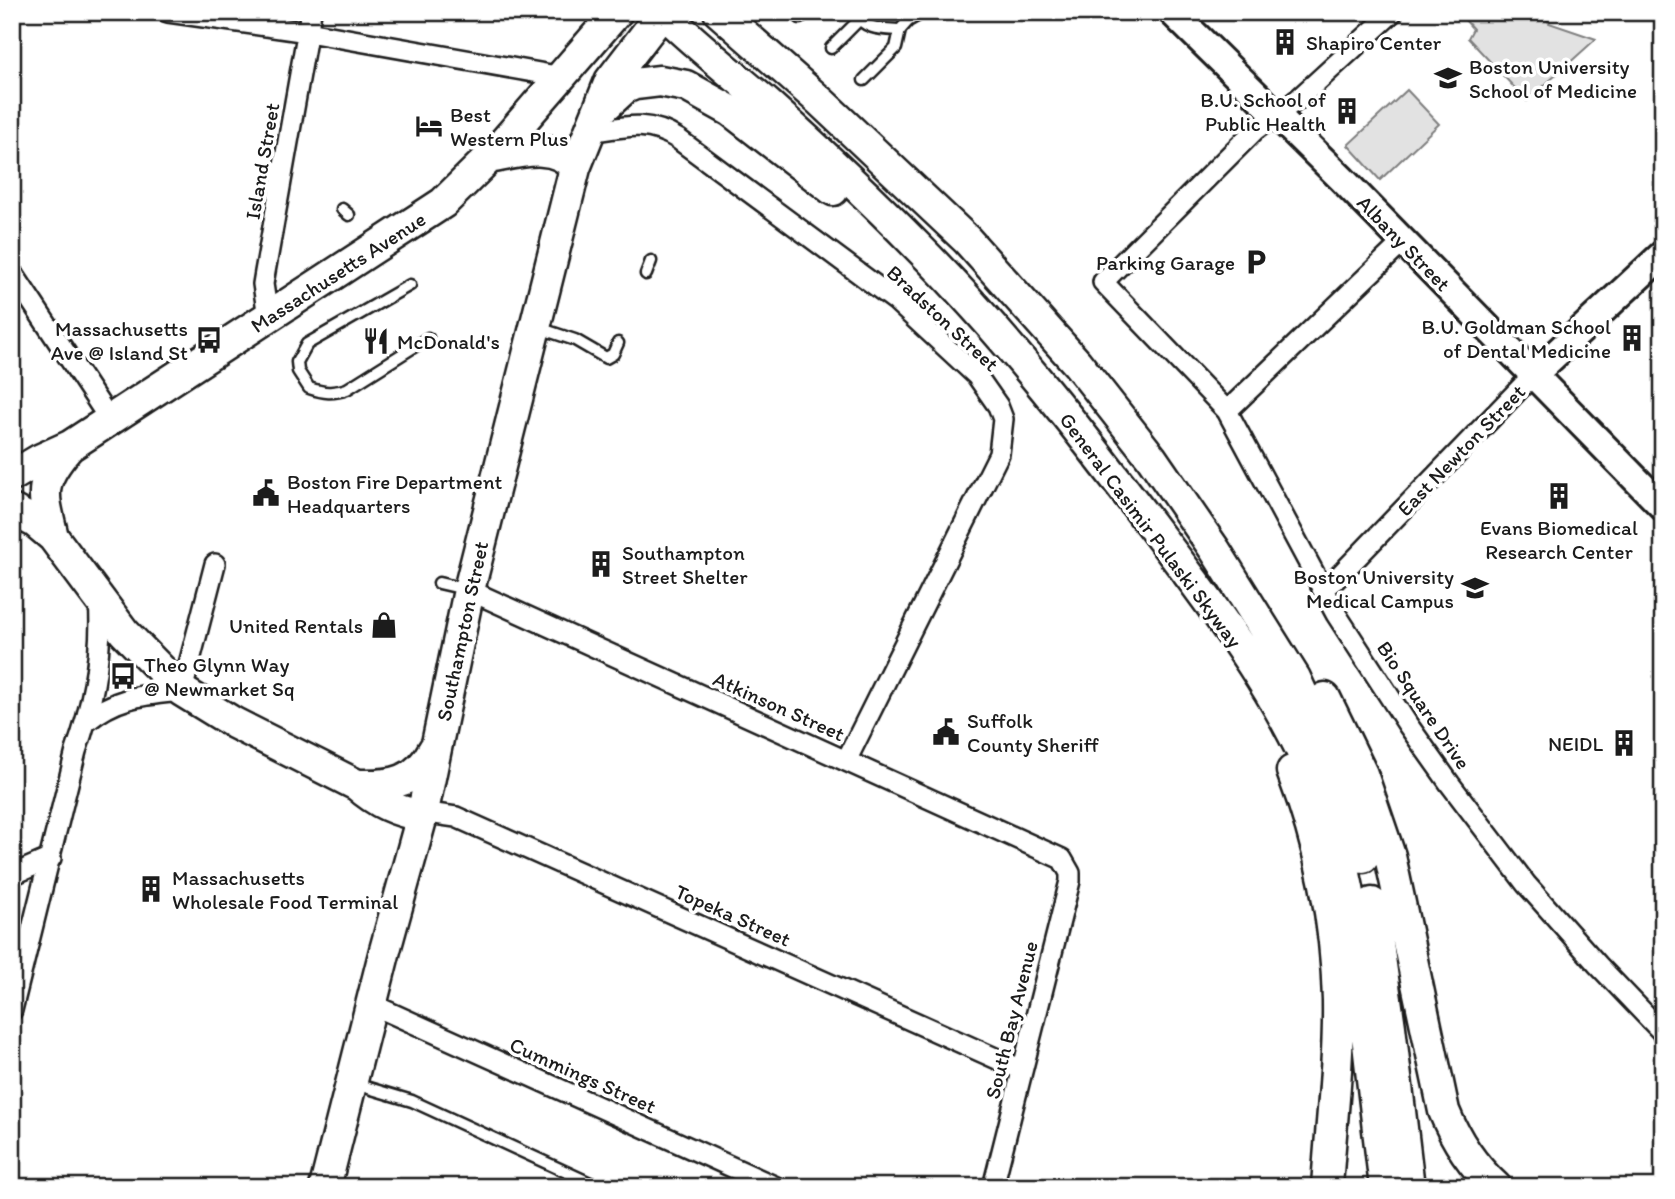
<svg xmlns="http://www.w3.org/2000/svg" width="1675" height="1199" font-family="Itim,sans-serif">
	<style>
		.green { fill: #e2e2e2; stroke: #7f7f7f; stroke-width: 2 }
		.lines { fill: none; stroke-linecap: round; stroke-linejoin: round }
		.service-casing { stroke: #1c1c1c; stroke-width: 15 }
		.minor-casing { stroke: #1c1c1c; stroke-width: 24 }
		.secondary-casing { stroke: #1c1c1c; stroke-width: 32 }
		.primary-casing { stroke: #1c1c1c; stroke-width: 35 }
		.service { stroke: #fff; stroke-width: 10 }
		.minor { stroke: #fff; stroke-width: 19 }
		.secondary { stroke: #fff; stroke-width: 26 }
		.primary { stroke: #fff; stroke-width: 30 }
		.labels { text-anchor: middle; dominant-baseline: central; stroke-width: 7; stroke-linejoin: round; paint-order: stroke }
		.poi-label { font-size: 21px; fill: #1c1c1c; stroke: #fff; text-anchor: start }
		.street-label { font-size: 21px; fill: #1c1c1c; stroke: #fff }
	</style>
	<rect width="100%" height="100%" fill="#fff"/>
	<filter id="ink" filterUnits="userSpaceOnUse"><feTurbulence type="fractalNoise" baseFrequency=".0143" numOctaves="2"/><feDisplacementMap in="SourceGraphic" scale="14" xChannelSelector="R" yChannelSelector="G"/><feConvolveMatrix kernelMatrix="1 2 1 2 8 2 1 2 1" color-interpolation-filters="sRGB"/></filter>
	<g filter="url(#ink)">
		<!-- green -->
		<path class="green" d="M1458,12H1542L1549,23L1596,39L1527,101L1468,38L1473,29Z
			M1407,90L1439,124L1380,180L1348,145Z"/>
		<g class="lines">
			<defs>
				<path id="service" d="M853,12C865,30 881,29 900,30L908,21L924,12
					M800,18L806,12
					M831,48L859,20
					M864,80L896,48L900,30
					M342,209L349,215
					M646,274L651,261
					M410,285L307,344L297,362L298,371L309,388C324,393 333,394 347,389L428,338
					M539,328L575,340L606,358L613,354L618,343
					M439,583L465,589
					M355,1084L412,1101L599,1187"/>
				<path id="minor" d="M168,12L308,32L562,77
					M1393,12L1297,100L1255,130L1103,282L1227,411L1336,614L1408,725L1450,784L1526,884L1598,965L1663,1033
					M589,132C623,127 647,119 678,139L895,300L977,376L998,406L1003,419L999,454L846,761
					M12,272L110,420
					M268,317L263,284L265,272L311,12
					M1227,411L1403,242
					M1322,589L1337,578L1532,376
					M469,590L1062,859L1070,873V881L993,1187
					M86,722C117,696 144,695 182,691L215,564
					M422,816L435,814L456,817L1022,1070
					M12,875L51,858
					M371,1004L776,1187
					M12,1010L76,751C93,703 103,650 99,599"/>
				<path id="secondary" d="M1172,12L1342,179L1663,507
					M1532,376L1663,254"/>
				<path id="primary" d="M662,12C696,45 734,75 770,106C820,151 869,197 916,245C1007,336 1087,440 1164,542C1231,630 1297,719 1332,825C1352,887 1358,951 1365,1015C1371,1073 1378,1130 1385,1187
					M719,12L821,102L967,240L1077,363L1151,457L1215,550L1295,678L1332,759L1363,857
					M601,110L625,88L635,84L660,81L686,86L731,111L833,190
					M489,158C516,153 556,140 575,168
					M12,476L39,460L70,446L443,203L499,148L617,12
					M12,510L35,522L53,537L124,632L182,691L234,723L357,785C377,803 396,811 422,816
					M53,537C43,494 37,484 68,448
					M1325,698L1362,774L1390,856L1444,1111C1456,1141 1472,1165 1496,1187
					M1292,771C1320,844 1336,922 1338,1000C1339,1062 1331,1125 1327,1187
					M357,785C393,786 416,783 434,749
					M1372,903L1390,1027L1409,1187
					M325,1187L385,950L422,816L469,590L575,168L610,81L663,12"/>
			</defs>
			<!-- service casing -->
			<use href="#service" class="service-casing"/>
			<!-- minor casing -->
			<use href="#minor" class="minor-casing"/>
			<!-- secondary casing -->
			<use href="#secondary" class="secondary-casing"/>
			<!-- primary casing -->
			<use href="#primary" class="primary-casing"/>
			<!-- service -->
			<use href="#service" class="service"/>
			<!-- minor -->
			<use href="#minor" class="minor"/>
			<!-- secondary -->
			<use href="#secondary" class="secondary"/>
			<!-- primary -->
			<use href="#primary" class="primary"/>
		</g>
	</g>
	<!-- icons -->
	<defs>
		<symbol id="building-bare" viewBox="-9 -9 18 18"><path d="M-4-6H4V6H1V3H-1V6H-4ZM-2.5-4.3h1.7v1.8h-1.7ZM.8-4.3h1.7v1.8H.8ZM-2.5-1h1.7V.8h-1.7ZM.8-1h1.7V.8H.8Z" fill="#1c1c1c" stroke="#fff" stroke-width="2.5" paint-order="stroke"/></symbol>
		<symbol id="university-bare" viewBox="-9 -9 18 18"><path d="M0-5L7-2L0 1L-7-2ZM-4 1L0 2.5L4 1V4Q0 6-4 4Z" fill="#1c1c1c" stroke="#fff" stroke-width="2.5" paint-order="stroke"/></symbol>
		<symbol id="hotel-bare" viewBox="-9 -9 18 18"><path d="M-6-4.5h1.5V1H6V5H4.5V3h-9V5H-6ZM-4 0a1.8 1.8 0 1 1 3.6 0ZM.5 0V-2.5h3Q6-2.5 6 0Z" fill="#1c1c1c" stroke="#fff" stroke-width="2.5" paint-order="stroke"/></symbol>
		<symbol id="parking-bare" viewBox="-9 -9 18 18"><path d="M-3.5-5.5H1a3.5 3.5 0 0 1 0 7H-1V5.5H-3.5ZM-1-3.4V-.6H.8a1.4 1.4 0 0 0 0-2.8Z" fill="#1c1c1c" stroke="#fff" stroke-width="2.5" paint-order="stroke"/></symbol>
		<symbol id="bus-bare" viewBox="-9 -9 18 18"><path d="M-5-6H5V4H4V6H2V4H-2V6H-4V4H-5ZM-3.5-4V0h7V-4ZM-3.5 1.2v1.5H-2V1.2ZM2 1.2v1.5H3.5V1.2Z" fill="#1c1c1c" stroke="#fff" stroke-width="2.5" paint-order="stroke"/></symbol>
		<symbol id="restaurant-bare" viewBox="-9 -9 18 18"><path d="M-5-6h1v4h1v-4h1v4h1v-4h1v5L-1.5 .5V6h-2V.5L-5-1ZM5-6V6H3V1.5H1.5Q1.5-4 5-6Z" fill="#1c1c1c" stroke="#fff" stroke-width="2.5" paint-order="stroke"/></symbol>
		<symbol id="civic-bare" viewBox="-9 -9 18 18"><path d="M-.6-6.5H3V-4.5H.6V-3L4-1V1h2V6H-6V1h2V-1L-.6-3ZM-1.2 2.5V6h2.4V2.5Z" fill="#1c1c1c" stroke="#fff" stroke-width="2.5" paint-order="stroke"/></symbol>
		<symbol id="shop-bare" viewBox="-9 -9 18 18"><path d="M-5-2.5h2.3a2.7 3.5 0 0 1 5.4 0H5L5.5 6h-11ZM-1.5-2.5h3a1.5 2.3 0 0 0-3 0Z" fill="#1c1c1c" stroke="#fff" stroke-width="2.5" paint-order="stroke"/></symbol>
	</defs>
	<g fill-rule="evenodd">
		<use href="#building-bare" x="1266" y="23" width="38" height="38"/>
		<use href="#university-bare" x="1429" y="59" width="38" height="38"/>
		<use href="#building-bare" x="1328" y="92" width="38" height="38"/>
		<use href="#hotel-bare" x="410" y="107" width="38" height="38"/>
		<use href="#parking-bare" x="1237" y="243" width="38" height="38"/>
		<use href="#building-bare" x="1613" y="319" width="38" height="38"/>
		<use href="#bus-bare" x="190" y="321" width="38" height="38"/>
		<use href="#restaurant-bare" x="357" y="322" width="38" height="38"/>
		<use href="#civic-bare" x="247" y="474" width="38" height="38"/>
		<use href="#building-bare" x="1540" y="477" width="38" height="38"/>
		<use href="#building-bare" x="582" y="545" width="38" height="38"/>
		<use href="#university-bare" x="1456" y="569" width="38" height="38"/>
		<use href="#shop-bare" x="365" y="606" width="38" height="38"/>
		<use href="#bus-bare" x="104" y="657" width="38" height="38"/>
		<use href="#civic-bare" x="927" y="713" width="38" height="38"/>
		<use href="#building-bare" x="1605" y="724" width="38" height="38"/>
		<use href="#building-bare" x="132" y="870" width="38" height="38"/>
	</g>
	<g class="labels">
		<!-- poi labels -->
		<g class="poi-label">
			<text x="1306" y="42">Shapiro Center</text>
			<text x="1469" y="66">Boston University<tspan x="1469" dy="24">School of Medicine</tspan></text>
			<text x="1326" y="99" text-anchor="end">B.U. School of<tspan x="1326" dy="24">Public Health</tspan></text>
			<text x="450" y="114">Best<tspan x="450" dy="24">Western Plus</tspan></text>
			<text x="1235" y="262" text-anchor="end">Parking Garage</text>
			<text x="1611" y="326" text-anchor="end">B.U. Goldman School<tspan x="1611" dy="24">of Dental Medicine</tspan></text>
			<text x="188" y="328" text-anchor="end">Massachusetts<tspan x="188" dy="24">Ave @ Island St</tspan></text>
			<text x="397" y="341">McDonald's</text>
			<text x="287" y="481">Boston Fire Department<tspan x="287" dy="24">Headquarters</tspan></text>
			<text x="1559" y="527" text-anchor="middle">Evans Biomedical<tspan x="1559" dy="24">Research Center</tspan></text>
			<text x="622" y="552">Southampton<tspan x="622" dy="24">Street Shelter</tspan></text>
			<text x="1454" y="576" text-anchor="end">Boston University<tspan x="1454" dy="24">Medical Campus</tspan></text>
			<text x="363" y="625" text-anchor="end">United Rentals</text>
			<text x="144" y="664">Theo Glynn Way<tspan x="144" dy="24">@ Newmarket Sq</tspan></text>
			<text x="967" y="720">Suffolk<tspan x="967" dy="24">County Sheriff</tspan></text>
			<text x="1603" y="743" text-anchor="end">NEIDL</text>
			<text x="172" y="877">Massachusetts<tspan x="172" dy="24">Wholesale Food Terminal</tspan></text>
		</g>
		<!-- street labels -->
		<g class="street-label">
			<text transform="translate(262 161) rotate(-80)">Island Street</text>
			<text transform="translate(1404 243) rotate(46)">Albany Street</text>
			<text transform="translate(338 272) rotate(-33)">Massachusetts Avenue</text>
			<text transform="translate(943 318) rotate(43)">Bradston Street</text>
			<text transform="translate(1461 450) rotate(-46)">East Newton Street</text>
			<text transform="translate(1151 530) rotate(53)">General Casimir Pulaski Skyway</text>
			<text transform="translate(462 631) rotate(-78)">Southampton Street</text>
			<text transform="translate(1424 705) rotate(56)">Bio Square Drive</text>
			<text transform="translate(779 706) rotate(24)">Atkinson Street</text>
			<text transform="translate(733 915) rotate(24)">Topeka Street</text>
			<text transform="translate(1011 1020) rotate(-76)">South Bay Avenue</text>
			<text transform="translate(583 1075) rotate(24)">Cummings Street</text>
		</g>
	</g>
	<!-- margin -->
	<rect width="1675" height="1199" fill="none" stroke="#fff" stroke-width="42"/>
	<rect x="21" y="21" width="1633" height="1157" fill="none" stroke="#1c1c1c" stroke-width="2.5" filter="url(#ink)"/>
</svg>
